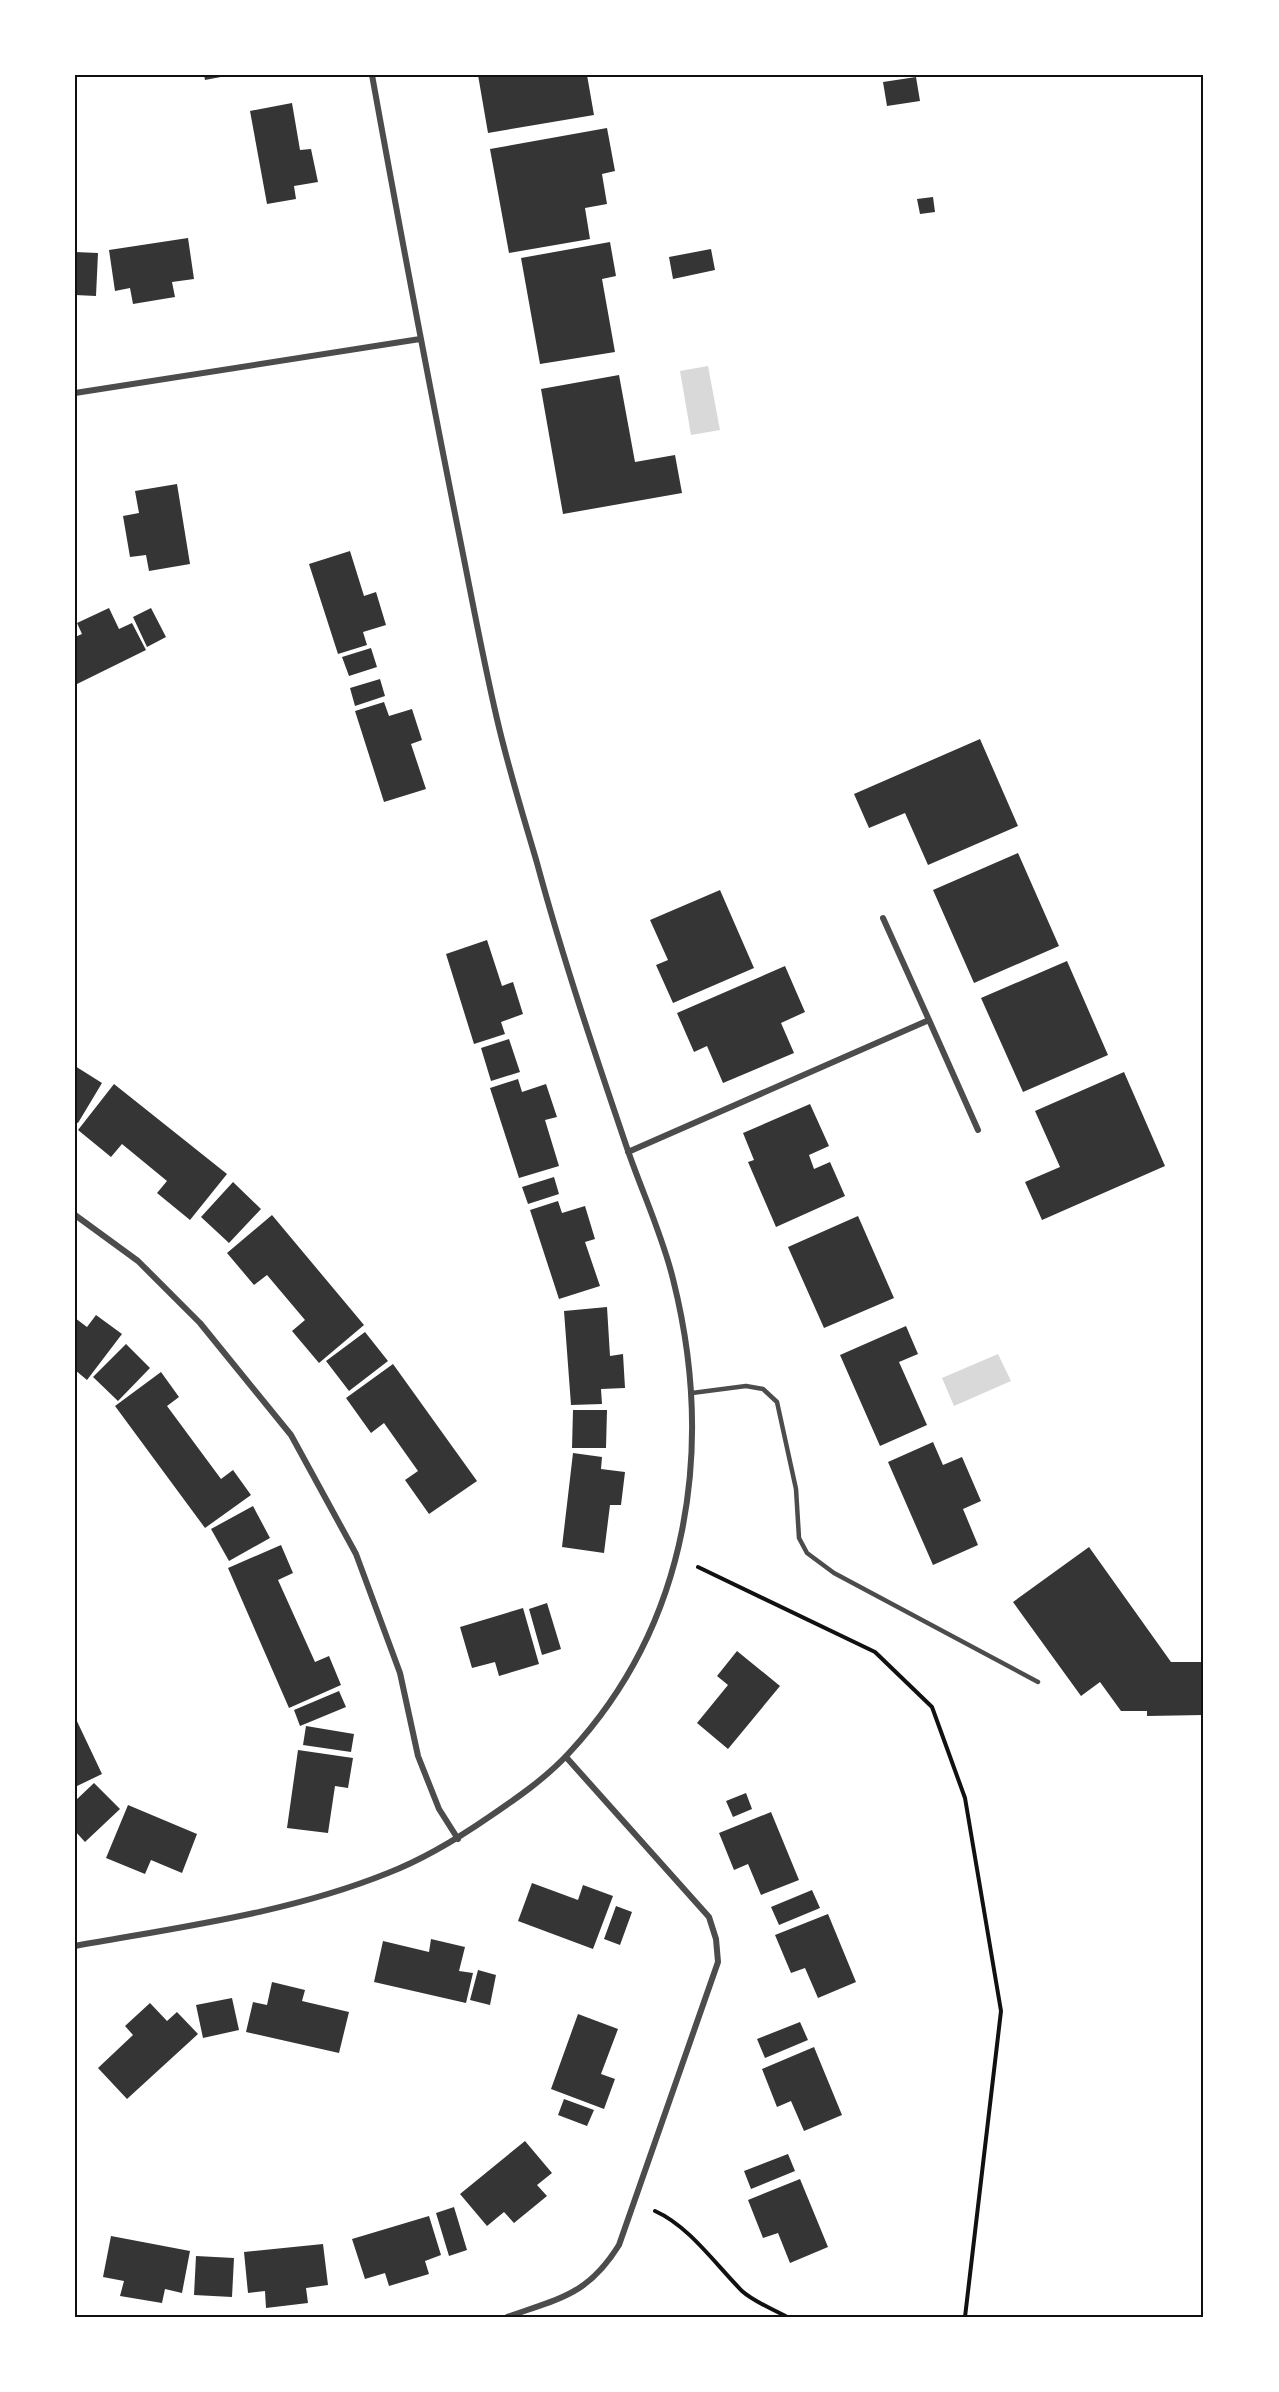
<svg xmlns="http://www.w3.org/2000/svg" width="1279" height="2392" font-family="'Sofia Sans Condensed',sans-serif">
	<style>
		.water { fill: #d9d9d9 }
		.building { fill: #353535 }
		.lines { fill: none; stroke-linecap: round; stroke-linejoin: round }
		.path { stroke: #111; stroke-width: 4 }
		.service { stroke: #4c4c4c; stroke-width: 4.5 }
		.minor { stroke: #4c4c4c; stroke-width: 6 }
		.neatline { fill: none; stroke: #111; stroke-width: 2 }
	</style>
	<rect width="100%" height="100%" fill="#fff"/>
	<!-- water -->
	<path class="water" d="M708,366L720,430L691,435L680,371Z
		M998,1354L1011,1381L954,1406L942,1378Z"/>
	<!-- building -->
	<path class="building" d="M204,75H226V76L205,80Z
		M478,75H587L594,115L488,133Z
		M916,77L920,101L887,106L883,82Z
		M292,103L300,150L311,149L318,182L294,186L296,199L267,204L250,111Z
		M607,128L615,171L602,174L607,204L585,208L590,239L509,253L490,149Z
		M933,197L935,212L920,214L917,199Z
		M188,238L194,279L172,282L175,297L133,304L130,288L115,291L109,250Z
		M610,242L616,276L602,279L615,352L540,364L521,258Z
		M711,249L715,270L673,279L669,257Z
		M75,252L98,253L96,296L75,295Z
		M619,375L635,462L675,455L682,493L563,514L541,389Z
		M177,484L190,564L149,571L146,555L130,557L123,516L139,513L135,491Z
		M350,551L364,596L376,592L386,625L363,632L367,645L338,654L309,564Z
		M109,608L119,629L132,623L146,650L75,685V637L82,634L77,623Z
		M151,608L166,637L147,647L133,617Z
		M371,648L377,667L349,676L342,657Z
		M380,679L385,696L355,706L350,688Z
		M384,702L389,716L412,709L422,740L411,744L426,789L384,802L355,711Z
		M980,739L1018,826L928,865L905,813L869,828L854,794Z
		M1018,853L1059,946L974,983L933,890Z
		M720,890L754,968L673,1003L656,965L668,960L650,920Z
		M487,940L502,986L513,982L523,1014L501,1022L505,1034L474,1044L446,954Z
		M1067,961L1108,1055L1023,1092L981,998Z
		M785,966L805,1012L781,1023L794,1053L723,1083L707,1046L694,1052L677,1013Z
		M509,1039L520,1072L491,1081L481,1048Z
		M75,1066L102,1083L78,1123L75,1122Z
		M1124,1072L1165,1166L1042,1220L1025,1182L1060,1167L1035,1111Z
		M518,1079L522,1092L546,1084L557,1117L545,1120L559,1166L519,1178L490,1088Z
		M114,1084L227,1174L190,1220L157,1193L167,1181L122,1144L111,1157L78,1130Z
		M810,1104L829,1146L809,1155L814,1169L830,1162L845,1196L776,1227L748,1162L754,1160L743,1133Z
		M554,1177L559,1194L528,1204L522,1187Z
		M233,1182L261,1209L229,1243L201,1217Z
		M558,1201L562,1213L585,1206L595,1239L585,1242L600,1286L559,1299L530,1210Z
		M272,1215L364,1325L319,1363L292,1331L305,1320L267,1275L254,1285L227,1253Z
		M858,1216L894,1298L824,1328L788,1247Z
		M607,1307L610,1356L623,1354L625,1388L601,1389L602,1404L571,1405L564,1311Z
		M96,1315L122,1334L87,1380L75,1370V1318L87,1327Z
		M906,1326L918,1354L899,1362L927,1425L880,1446L840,1355Z
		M365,1332L388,1361L349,1391L326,1361Z
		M126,1344L150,1368L118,1401L93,1377Z
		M393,1364L477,1481L429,1514L405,1480L418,1471L384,1423L371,1433L346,1398Z
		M161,1372L179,1397L167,1406L221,1479L233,1470L251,1495L205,1528L115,1406Z
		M573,1410H607L606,1448H572Z
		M933,1442L943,1465L962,1457L981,1501L963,1509L978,1545L933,1565L888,1462Z
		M573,1453L602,1457L601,1469L625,1472L621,1505H610L604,1553L562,1547Z
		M253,1506L270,1538L229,1561L211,1529Z
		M281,1545L293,1573L278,1580L315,1662L329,1656L341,1685L289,1708L228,1568Z
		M1089,1547L1171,1662H1204V1715L1147,1716V1711H1121L1100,1682L1081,1696L1013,1602Z
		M547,1603L561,1649L542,1655L529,1609Z
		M523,1608L539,1664L499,1676L495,1662L472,1668L460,1627Z
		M737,1651L780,1686L728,1749L697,1723L728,1685L717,1676Z
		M339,1691L346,1707L300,1726L294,1710Z
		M75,1717L102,1774L75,1787Z
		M306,1726L354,1734L351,1752L303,1745Z
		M298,1750L353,1758L348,1788L335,1786L328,1833L287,1828Z
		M94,1783L120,1809L85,1842L75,1831V1801Z
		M746,1793L752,1809L733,1817L726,1801Z
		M128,1805L197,1834L182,1873L151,1860L145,1874L106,1858Z
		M771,1812L799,1880L761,1895L748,1864L734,1870L719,1833Z
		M532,1883L578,1900L583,1885L613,1896L593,1949L518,1921Z
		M812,1890L820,1908L779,1925L771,1907Z
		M616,1906L632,1912L620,1945L604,1939Z
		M828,1914L856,1982L818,1998L805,1968L791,1973L775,1935Z
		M431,1939L465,1947L459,1971L473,1973L466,2003L374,1982L383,1941L429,1952Z
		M478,1970L496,1975L490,2005L470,2000Z
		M272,1982L305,1990L302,2001L349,2012L339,2053L246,2032L253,2002L267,2005Z
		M232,1998L239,2030L203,2038L196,2005Z
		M150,2003L167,2021L177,2012L198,2034L127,2099L98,2068L133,2035L125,2026Z
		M578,2014L618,2029L601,2074L615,2079L604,2109L551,2089Z
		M800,2022L808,2040L765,2058L757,2039Z
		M814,2047L842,2115L804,2131L791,2101L777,2107L762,2069Z
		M564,2099L594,2110L587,2126L558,2115Z
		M525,2141L552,2173L537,2185L547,2196L514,2223L504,2212L487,2226L460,2194Z
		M788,2154L795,2171L751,2189L744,2171Z
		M800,2179L828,2247L790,2263L778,2233L763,2238L748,2200Z
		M454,2207L467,2250L449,2256L436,2213Z
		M429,2216L441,2255L425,2261L429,2274L389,2286L385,2273L365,2279L352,2239Z
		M111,2236L190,2251L182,2293L165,2289L162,2303L120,2296L124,2281L103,2277Z
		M323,2244L328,2285L306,2288L308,2303L266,2308L265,2291L248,2293L244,2252Z
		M196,2256L234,2258L232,2297L194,2295Z"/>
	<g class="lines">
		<!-- path -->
		<path class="path" d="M698,1567L875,1652L932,1707L965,1798L1001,2011L965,2317
			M655,2211C689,2226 716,2265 742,2291C754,2302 773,2309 787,2317"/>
		<!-- service -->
		<path class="service" d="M692,1393L746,1386L763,1389L777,1402L796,1489L799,1538L807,1553L834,1573L1038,1682"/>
		<!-- minor -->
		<path class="minor" d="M75,393L420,339
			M883,918L929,1020
			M628,1152L929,1020L978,1130
			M75,1215L138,1261L200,1323L291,1435L356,1554L400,1673L418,1756L439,1809L458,1839
			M75,1946C180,1927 289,1913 388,1873C424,1859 457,1839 489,1817C517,1798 546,1778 569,1753C690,1623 715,1446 673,1279C662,1234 642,1192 627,1148C595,1054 563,959 537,863C523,815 508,767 497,719C483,659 472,599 460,539C429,384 400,230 372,75
			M507,2317C560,2298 588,2295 619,2245L718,1962L716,1939L709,1917L566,1757"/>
	</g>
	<!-- border -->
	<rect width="1279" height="2392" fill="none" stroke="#ffffff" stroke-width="153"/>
	<rect x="76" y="76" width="1126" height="2240" class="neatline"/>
</svg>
